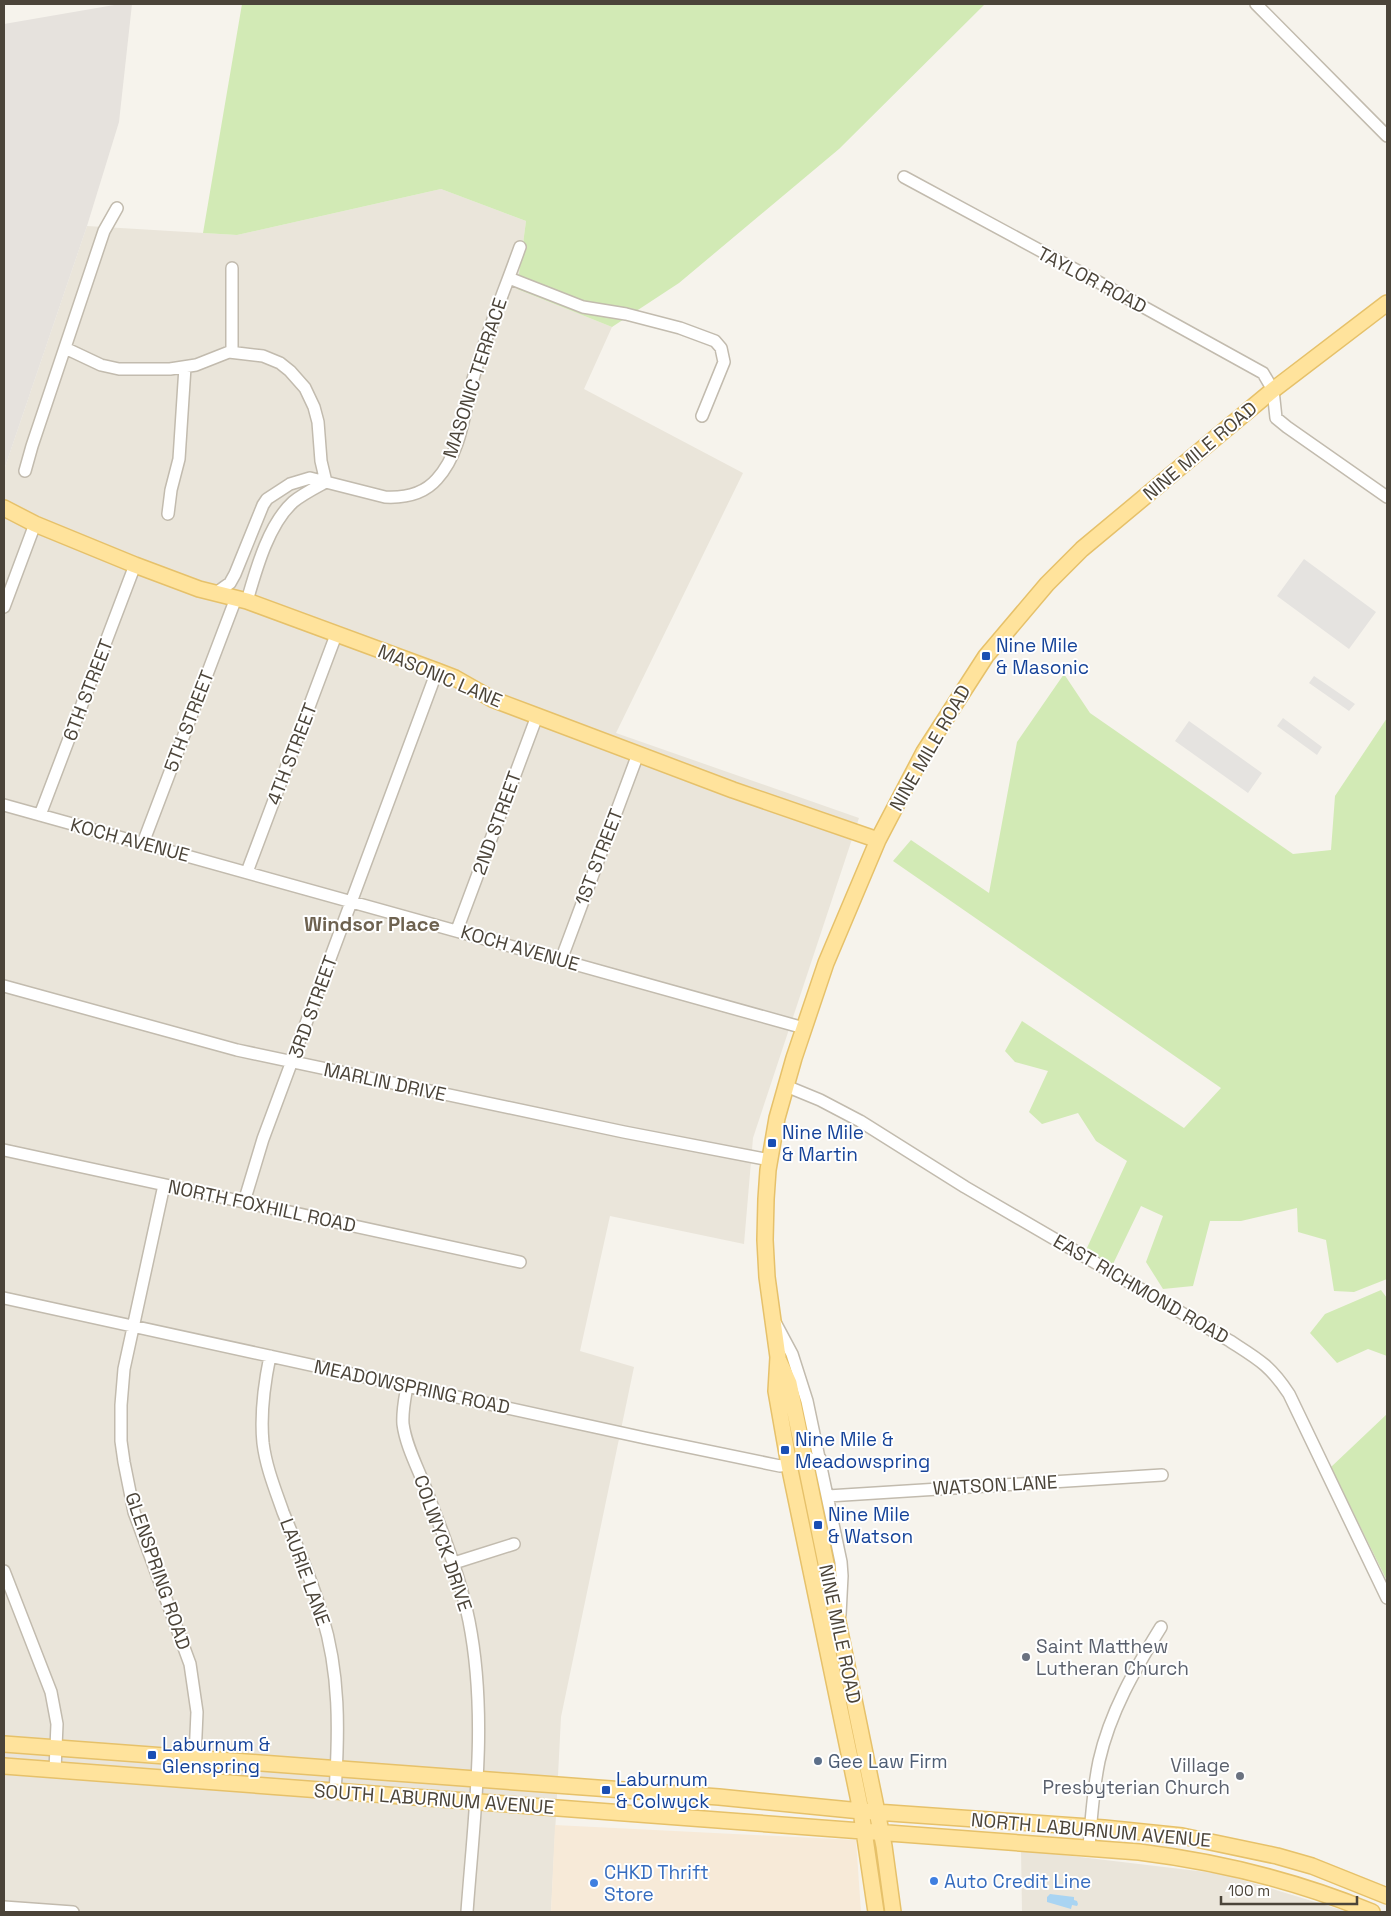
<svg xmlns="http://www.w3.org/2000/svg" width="1391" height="1916" font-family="'Space Grotesk',sans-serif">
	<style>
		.residential { fill: #eae5da }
		.commercial { fill: #f7ead8 }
		.industrial { fill: #e6e2dd }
		.green { fill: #d2eab5 }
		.parking { fill: #e5e3e0 }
		.water { fill: #a9d4f2 }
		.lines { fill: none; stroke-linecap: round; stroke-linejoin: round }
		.minor-casing { stroke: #c2bbae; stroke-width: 14 }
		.major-casing { stroke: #e6c16a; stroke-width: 18 }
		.minor { stroke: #fff; stroke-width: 11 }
		.major { stroke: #ffe39c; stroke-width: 15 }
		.transit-dot { fill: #1a4fb4; stroke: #fff; stroke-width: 2 }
		.worship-dot { fill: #6b7280; stroke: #fff; stroke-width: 2 }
		.service-dot { fill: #5c6f8a; stroke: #fff; stroke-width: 2 }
		.shop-dot { fill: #3f7fe0; stroke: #fff; stroke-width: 2 }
		.labels { text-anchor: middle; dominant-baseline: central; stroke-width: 4; stroke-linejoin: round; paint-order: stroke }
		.street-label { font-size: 19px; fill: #4b4439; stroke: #fff }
		.transit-label { font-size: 19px; fill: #164399; stroke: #fff; text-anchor: start }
		.worship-label { font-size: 19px; fill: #5b616d; stroke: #fff; text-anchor: start }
		.service-label { font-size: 19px; fill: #4e5e75; stroke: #fff; text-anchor: start }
		.shop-label { font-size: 19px; fill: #366cbe; stroke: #fff; text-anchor: start }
		.neighbourhood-label { font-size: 20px; font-weight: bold; fill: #6e6250; stroke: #fff }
	</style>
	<rect width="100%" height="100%" fill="#f6f3ec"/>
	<!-- residential -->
	<path class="residential" d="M441,189L526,221L517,289L612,327L584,389L743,473L616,733L859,818L753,1138L744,1244L610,1216L580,1351L634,1367L561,1717L551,1912H4V470L87,226L237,235Z
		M1021,1850L1223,1874L1348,1912H1022Z"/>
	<!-- commercial -->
	<path class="commercial" d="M555,1825L856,1840L861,1912H551Z"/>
	<!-- industrial -->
	<path class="industrial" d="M120,4H132L119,122L87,226L4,470V24Z"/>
	<!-- green -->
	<path class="green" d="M242,4H985L839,149L679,283L612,327L517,289L526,221L441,189L237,235L203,233Z
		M1064,674L1090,713L1293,854L1331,850L1335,796L1387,718V1279L1354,1292L1334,1291L1326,1240L1298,1232L1297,1208L1241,1221H1210L1193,1286L1163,1289L1146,1262L1163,1216L1141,1206L1113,1264L1086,1250L1127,1161L1096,1141L1078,1113L1042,1124L1029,1112L1048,1071L1015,1062L1005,1051L1022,1021L1184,1128L1221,1088L893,861L911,840L989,893L1017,742Z
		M1381,1290L1387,1298V1356L1368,1349L1337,1363L1310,1333L1325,1314Z
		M1387,1414V1581L1331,1467Z"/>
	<!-- parking -->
	<path class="parking" d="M1304,559L1376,612L1349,649L1277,596Z
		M1314,676L1355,704L1349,711L1309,683Z
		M1283,718L1322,747L1317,755L1277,726Z
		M1189,721L1262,773L1248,793L1175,741Z"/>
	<!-- water -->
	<path class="water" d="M1050,1894L1074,1897V1900L1077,1901L1078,1904L1077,1906L1072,1905L1071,1909L1047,1902V1897Z"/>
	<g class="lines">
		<defs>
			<path id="minor" d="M1256,4L1387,136
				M904,177L1102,284L1263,373L1273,390L1276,418L1287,427L1387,497
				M232,268V352
				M509,278L583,307L626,314L680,328L715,341L721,348L724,362L702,416
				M65,348L101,365L119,369H170L196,365L229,352L263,356L280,363L290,371L305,388L314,407L318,422L321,461L326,482
				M25,471L32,446L104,231L117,208
				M168,514L171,490L179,459L185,367
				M216,593L230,583L235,574L263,505L267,499L290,484L310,478L385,497C404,498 424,494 437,479C463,450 464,408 475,372C488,330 505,289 520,247
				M247,601C256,570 268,525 293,502C303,494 315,488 326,482
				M4,607L35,524
				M4,805L804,1028
				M40,815L135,565
				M143,843L236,598
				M247,872L336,635
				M457,930L537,716
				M561,960L638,754
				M4,986L237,1050L624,1132L770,1160
				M786,1086L820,1100L860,1121L965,1187L1230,1341C1258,1359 1270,1365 1289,1394L1387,1598
				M4,1150L520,1262
				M164,1185L124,1369L121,1405V1441L124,1462L134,1512L190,1664L197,1712L194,1781
				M244,1202L263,1139L437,671
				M4,1298L645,1438L780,1466L820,1458
				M776,1324L792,1354L807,1401L841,1562L842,1576L840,1615
				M270,1356C264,1385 260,1413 263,1443C266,1467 275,1489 283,1512C297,1546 312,1580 322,1615C340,1673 339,1731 335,1792
				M407,1386C405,1398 402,1411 403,1424C406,1447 419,1470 427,1492C443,1534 460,1576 469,1621C488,1717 474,1816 467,1912
				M828,1496L1162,1475
				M454,1563L514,1544
				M4,1571L51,1692L57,1724L55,1770
				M1089,1848C1091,1819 1093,1790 1099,1761C1110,1712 1135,1669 1161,1627
				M4,1907L73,1912"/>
			<path id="major" d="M4,508L35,524L135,565L199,589L247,601L437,671L455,678L492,699L537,716L733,790L878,840
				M779,1361L789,1383L884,1846L893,1912
				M4,1744L719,1797L861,1811L1104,1828L1182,1836L1277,1856L1312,1866L1387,1896
				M4,1766L1139,1852C1220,1862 1297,1881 1372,1912
				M876,1912L861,1811L789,1465L776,1391L778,1357L767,1277L765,1240L766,1199L768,1170L777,1118L794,1058L826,963L878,840L924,752L986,656L1047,584L1082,549L1273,390L1387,303"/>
		</defs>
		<!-- minor casing -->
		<use href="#minor" class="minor-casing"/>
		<!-- major casing -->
		<use href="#major" class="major-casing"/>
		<!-- minor -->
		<use href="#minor" class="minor"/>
		<!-- major -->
		<use href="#major" class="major"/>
	</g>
	<!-- markers -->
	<g class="transit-dot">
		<rect x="981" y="651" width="10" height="10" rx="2.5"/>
		<rect x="767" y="1138" width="10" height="10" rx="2.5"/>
		<rect x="780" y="1445" width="10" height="10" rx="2.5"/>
		<rect x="813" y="1520" width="10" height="10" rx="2.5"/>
		<rect x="147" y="1750" width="10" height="10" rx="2.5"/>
		<rect x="601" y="1785" width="10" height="10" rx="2.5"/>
	</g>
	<g class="worship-dot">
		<circle cx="1026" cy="1657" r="5"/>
		<circle cx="1240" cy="1776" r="5"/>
	</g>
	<circle class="service-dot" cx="818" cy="1761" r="5"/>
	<g class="shop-dot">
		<circle cx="934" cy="1881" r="5"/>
		<circle cx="594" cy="1883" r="5"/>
	</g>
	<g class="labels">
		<!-- street labels -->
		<g class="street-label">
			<text transform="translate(1092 280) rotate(28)">TAYLOR ROAD</text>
			<text transform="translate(475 378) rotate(-72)">MASONIC TERRACE</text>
			<text transform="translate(1200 451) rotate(-40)">NINE MILE ROAD</text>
			<text transform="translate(440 676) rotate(23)">MASONIC LANE</text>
			<text transform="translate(88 690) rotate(-69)">6TH STREET</text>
			<text transform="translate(189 721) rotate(-69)">5TH STREET</text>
			<text transform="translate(930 748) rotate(-60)">NINE MILE ROAD</text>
			<text transform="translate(292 754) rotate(-69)">4TH STREET</text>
			<text transform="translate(497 823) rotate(-70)">2ND STREET</text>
			<text transform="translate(130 840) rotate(15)">KOCH AVENUE</text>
			<text transform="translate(599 857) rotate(-69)">1ST STREET</text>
			<text transform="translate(520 948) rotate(16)">KOCH AVENUE</text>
			<text transform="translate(313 1007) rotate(-70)">3RD STREET</text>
			<text transform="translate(385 1082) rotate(12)">MARLIN DRIVE</text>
			<text transform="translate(262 1206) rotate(12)">NORTH FOXHILL ROAD</text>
			<text transform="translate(1141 1289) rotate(30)">EAST RICHMOND ROAD</text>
			<text transform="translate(412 1387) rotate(12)">MEADOWSPRING ROAD</text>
			<text transform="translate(995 1485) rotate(-3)">WATSON LANE</text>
			<text transform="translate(443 1543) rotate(71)">COLWYCK DRIVE</text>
			<text transform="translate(158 1571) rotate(71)">GLENSPRING ROAD</text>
			<text transform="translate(305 1572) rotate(70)">LAURIE LANE</text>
			<text transform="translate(840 1634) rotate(78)">NINE MILE ROAD</text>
			<text transform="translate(434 1799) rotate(4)">SOUTH LABURNUM AVENUE</text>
			<text transform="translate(1091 1830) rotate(5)">NORTH LABURNUM AVENUE</text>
		</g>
		<!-- transit labels -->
		<g class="transit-label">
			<text x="996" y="645">Nine Mile<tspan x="996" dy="22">&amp; Masonic</tspan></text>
			<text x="782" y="1132">Nine Mile<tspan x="782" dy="22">&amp; Martin</tspan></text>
			<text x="795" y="1439">Nine Mile &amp;<tspan x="795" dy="22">Meadowspring</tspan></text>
			<text x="828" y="1514">Nine Mile<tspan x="828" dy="22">&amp; Watson</tspan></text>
			<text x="162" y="1744">Laburnum &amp;<tspan x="162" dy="22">Glenspring</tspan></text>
			<text x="616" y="1779">Laburnum<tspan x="616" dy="22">&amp; Colwyck</tspan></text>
		</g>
		<!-- worship labels -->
		<g class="worship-label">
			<text x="1036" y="1646">Saint Matthew<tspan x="1036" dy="22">Lutheran Church</tspan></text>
			<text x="1230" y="1765" text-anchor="end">Village<tspan x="1230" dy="22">Presbyterian Church</tspan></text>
		</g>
		<!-- service labels -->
		<g class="service-label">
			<text x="828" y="1761">Gee Law Firm</text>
		</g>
		<!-- shop labels -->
		<g class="shop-label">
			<text x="604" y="1872">CHKD Thrift<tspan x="604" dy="22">Store</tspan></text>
			<text x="944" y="1881">Auto Credit Line</text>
		</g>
		<!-- neighbourhood labels -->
		<g class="neighbourhood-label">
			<text x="372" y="924">Windsor Place</text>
		</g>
	</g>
	<!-- border -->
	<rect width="1391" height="1916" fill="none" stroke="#4b4439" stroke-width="10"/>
	<!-- scale -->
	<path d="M1221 1896v8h136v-8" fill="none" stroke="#4b4439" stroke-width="2.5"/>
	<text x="1228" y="1896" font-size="15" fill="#4b4439" stroke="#ffffff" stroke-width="4" paint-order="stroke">100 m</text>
</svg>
